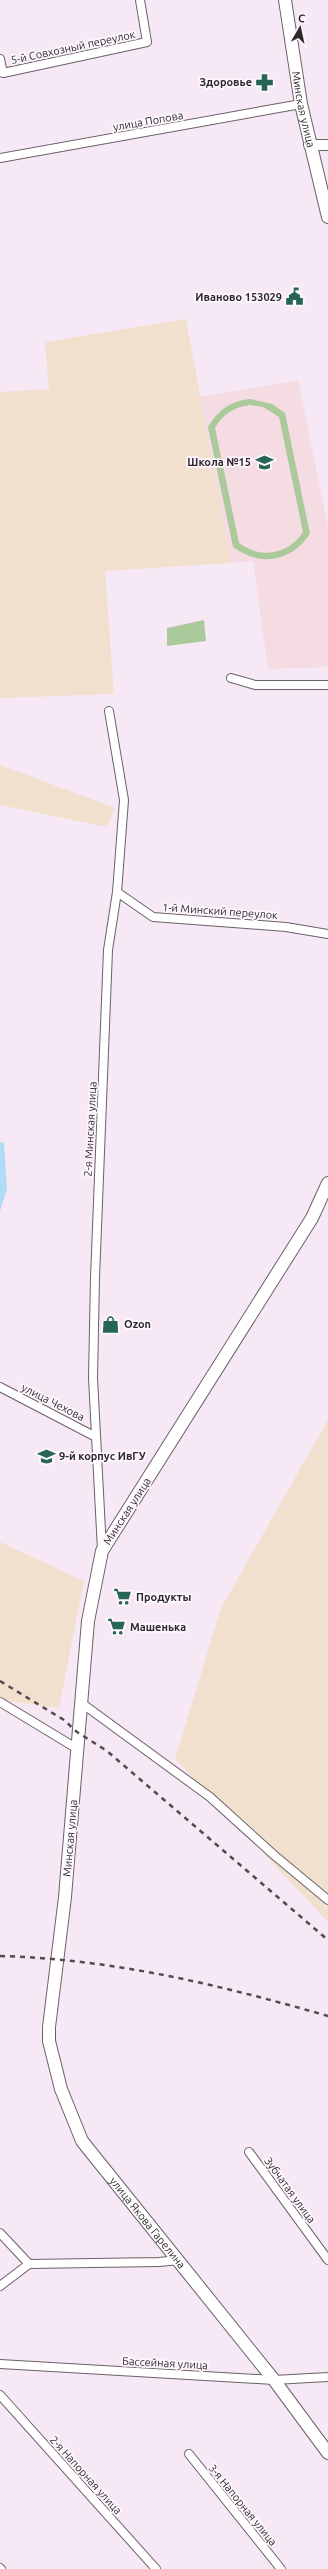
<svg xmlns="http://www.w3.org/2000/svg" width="328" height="2569" font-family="Ubuntu,sans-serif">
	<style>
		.industrial { fill: #f2e0cf }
		.education { fill: #f5dbe2 }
		.green { fill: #aaca9b; fill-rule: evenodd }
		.water { fill: #b1dcf8 }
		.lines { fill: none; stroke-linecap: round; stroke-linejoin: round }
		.minor-casing { stroke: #6b606a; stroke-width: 10 }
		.tertiary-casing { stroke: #6b606a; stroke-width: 12 }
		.secondary-casing { stroke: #6b606a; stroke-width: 14 }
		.minor { stroke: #fff; stroke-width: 8 }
		.tertiary { stroke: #fff; stroke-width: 10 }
		.secondary { stroke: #fff; stroke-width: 12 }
		.rail { stroke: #524c51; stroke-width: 2.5; stroke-dasharray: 5 5; stroke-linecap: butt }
		.labels { text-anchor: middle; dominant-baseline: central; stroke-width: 3.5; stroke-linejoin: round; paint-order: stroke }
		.street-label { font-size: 11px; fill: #2e292d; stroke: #fef8fe }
		.poi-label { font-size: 11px; font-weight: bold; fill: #2e292d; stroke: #fef8fe; text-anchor: start }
	</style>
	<rect width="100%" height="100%" fill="#f6e8f5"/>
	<!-- industrial -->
	<path class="industrial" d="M186,319L231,563L105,571L114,694L0,698V392L49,389L45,342Z
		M0,765L115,808L106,827L0,805Z
		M328,1420V1922L175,1759L221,1608Z
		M0,1542L84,1581L59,1708L0,1700Z"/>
	<!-- education -->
	<path class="education" d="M298,380L328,527V667L268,669L253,561L231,563L200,397Z"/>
	<!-- green -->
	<path class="green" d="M250,399L272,404L285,413L310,534C291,562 260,567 233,547L208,427C218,410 230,401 250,399ZM250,405L263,407L279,417L303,532C288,555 261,559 239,543L215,428C223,414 234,407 250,405Z
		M204,620L206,641L167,646V628Z"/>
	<!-- water -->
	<path class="water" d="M0,1142L4,1143L7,1189L0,1211Z"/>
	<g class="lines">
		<defs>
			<path id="minor" d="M0,59L3,73L147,42L140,0
				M0,158L301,104
				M231,678L255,685H328
				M117,892L153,917L286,927L328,934
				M0,1387L96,1437
				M102,1550L93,1378L95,1278L108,950L117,892L124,800L109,711
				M0,1702L76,1748
				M80,1702L210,1797L274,1855L328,1900
				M249,2152L328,2260
				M0,2233L29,2264
				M0,2286L29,2264L159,2262L179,2260
				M0,2364L274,2380L328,2377
				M0,2395L156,2569
				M189,2454L281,2569
				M0,2568L1,2569"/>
			<path id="tertiary" d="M309,145H328"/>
			<g id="secondary">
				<path id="s1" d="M285,0L301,104L328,217"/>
				<path id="s2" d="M328,1183L312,1218L102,1551L88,1621L65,1897L49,2027V2041L61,2089L82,2141L274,2380L328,2453"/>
			</g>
		</defs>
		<!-- minor casing -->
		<use href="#minor" class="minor-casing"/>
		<!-- tertiary casing -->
		<use href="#tertiary" class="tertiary-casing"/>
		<!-- secondary casing -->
		<use href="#secondary" class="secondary-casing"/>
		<!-- minor -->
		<use href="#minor" class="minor"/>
		<!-- tertiary -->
		<use href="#tertiary" class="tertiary"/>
		<!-- secondary -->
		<use href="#secondary" class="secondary"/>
		<!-- rail -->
		<path class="rail" d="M0,1681L64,1720L77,1732L107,1751L328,1940
			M0,1956C113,1959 220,1985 328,2016"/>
	</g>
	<!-- icons -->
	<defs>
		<symbol id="pharmacy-bare" viewBox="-9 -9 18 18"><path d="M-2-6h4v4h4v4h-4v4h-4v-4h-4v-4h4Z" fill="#276654" stroke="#fef8fe" stroke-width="2.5" paint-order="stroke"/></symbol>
		<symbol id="civic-bare" viewBox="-9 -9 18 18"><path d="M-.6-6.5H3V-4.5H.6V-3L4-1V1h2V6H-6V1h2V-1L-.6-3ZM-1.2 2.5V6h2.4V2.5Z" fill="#276654" stroke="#fef8fe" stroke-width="2.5" paint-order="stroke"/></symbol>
		<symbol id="school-bare" viewBox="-9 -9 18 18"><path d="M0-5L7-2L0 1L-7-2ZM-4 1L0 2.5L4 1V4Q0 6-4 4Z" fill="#276654" stroke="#fef8fe" stroke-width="2.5" paint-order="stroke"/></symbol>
		<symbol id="shop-bare" viewBox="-9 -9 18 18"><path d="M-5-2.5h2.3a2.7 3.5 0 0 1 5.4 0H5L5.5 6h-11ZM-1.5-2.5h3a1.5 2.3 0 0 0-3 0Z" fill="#276654" stroke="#fef8fe" stroke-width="2.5" paint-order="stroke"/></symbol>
		<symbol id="university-bare" viewBox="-9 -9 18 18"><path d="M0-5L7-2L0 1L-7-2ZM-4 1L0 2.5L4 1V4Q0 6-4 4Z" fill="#276654" stroke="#fef8fe" stroke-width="2.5" paint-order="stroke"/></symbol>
		<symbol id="supermarket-bare" viewBox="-9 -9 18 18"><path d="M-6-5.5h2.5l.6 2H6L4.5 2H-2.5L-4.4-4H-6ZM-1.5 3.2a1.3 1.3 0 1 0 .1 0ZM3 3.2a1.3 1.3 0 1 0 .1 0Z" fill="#276654" stroke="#fef8fe" stroke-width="2.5" paint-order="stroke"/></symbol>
	</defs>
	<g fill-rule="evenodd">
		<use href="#pharmacy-bare" x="252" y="70" width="25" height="25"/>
		<use href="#civic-bare" x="282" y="284" width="25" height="25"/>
		<use href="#school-bare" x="252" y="450" width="25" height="25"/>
		<use href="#shop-bare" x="98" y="1312" width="25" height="25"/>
		<use href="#university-bare" x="34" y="1444" width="25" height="25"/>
		<use href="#supermarket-bare" x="110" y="1584" width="25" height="25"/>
		<use href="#supermarket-bare" x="104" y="1614" width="25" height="25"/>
	</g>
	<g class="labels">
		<!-- street labels -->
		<g class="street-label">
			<text transform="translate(73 47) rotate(-12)">5-й Совхозный переулок</text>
			<text stroke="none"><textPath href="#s1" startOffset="111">Минская улица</textPath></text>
			<text transform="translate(148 121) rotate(-10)">улица Попова</text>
			<text transform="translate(220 911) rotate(4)">1-й Минский переулок</text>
			<text transform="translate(90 1129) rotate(-87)">2-я Минская улица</text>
			<text transform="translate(53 1402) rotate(27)">улица Чехова</text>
			<text transform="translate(127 1511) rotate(-57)">Минская улица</text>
			<text transform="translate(70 1838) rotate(-85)">Минская улица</text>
			<text transform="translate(290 2190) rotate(54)">Зубчатая улица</text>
			<text stroke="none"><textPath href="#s2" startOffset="1136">улица Якова Гарелина</textPath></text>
			<text transform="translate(165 2363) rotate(3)">Бассейная улица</text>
			<text transform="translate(86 2475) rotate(48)">2-я Напорная улица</text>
			<text transform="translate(243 2505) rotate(51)">3-я Напорная улица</text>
		</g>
		<!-- poi labels -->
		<g class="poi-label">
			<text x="252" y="82" text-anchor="end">Здоровье</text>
			<text x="282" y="297" text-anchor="end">Иваново 153029</text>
			<text x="251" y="462" text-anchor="end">Школа №15</text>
			<text x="124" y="1324">Ozon</text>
			<text x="59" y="1456">9-й корпус ИвГУ</text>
			<text x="136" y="1597">Продукты</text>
			<text x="130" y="1627">Машенька</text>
		</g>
	</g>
	<!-- north arrow -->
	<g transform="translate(300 28) rotate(9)" stroke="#fef8fe" stroke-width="3" paint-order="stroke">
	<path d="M0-3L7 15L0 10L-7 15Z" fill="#2e292d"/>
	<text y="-6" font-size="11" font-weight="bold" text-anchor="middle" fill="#2e292d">С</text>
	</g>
</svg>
